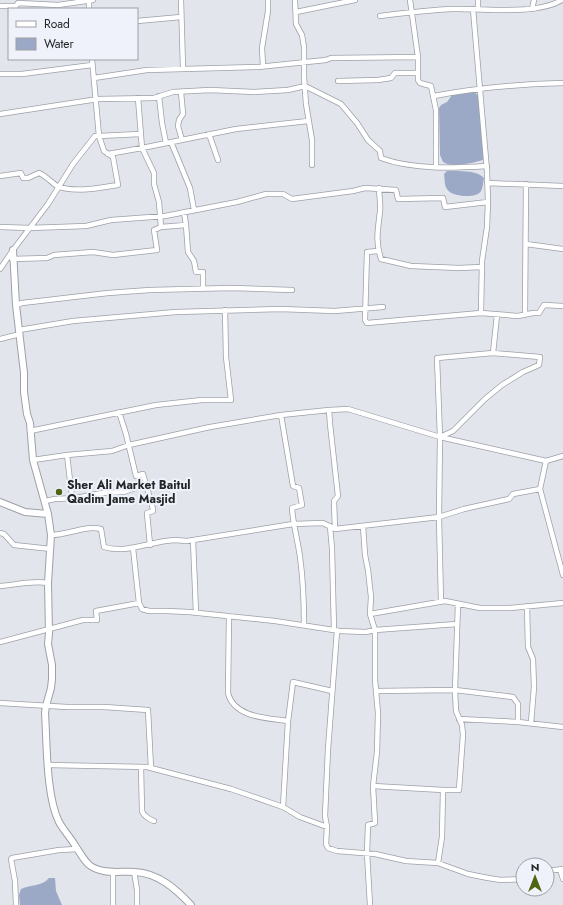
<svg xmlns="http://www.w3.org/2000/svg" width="563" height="905" font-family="Jost,sans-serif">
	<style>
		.water { fill: #9ba9c7 }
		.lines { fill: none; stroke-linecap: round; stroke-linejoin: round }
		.street-casing { stroke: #9da0a7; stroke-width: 6 }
		.secondary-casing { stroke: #9da0a7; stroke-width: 8 }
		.street { stroke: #fff; stroke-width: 4.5 }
		.secondary { stroke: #fff; stroke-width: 6 }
		.poi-dot { fill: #506512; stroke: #eff2fa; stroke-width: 1.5 }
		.labels { text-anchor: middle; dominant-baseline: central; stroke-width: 4; stroke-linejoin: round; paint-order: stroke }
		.poi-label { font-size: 12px; font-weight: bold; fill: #232527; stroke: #eff2fa; text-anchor: start }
	</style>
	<rect width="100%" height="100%" fill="#e2e5ec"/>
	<!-- water -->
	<path class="water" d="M469,92H474L479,96L484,157L483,160C472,163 452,168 443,162L440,155L439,108L441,105L447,102L452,95Z
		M447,171C457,171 478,170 484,178C483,182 483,188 481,191C477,199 451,197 447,189C444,185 445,179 444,174Z
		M49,878H55L56,891L62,905H20L19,895L21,889C31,884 42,887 49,878Z"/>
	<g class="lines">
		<defs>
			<path id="street" d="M89,0V9
				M181,0L183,68
				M295,0L296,24L302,35L304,47V77L306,104L312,140V165
				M410,0L418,57V80L420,83L431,86L436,110V167
				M478,0V9
				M0,6H16L18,3L58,5L93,0
				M473,9L487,171L488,202L487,227L482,261L481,313
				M532,9L534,0
				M296,12L355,0
				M380,16C404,13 428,10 453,9C484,8 534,16 562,0
				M137,21L181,17
				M263,66L262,48L268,11V0
				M0,74H22L92,65
				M94,78L147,70L258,67L326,60L331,58L418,57
				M338,81L378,80L391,78L395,73H418
				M181,92L183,114L179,120L178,126L182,140
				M159,96L162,123L166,143
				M434,96C476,88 520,84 563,83
				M138,98L142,148L154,173V184L159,202L161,227
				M0,114L98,99L154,98L173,92L210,90L254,92L288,90L305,86L341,104L357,123L368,140L380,151L381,158C413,170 454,168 487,166
				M209,134L218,160
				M171,142L190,188L194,210
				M108,154L142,148L236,129L308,121
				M0,176L21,173L23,178H28L39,173C46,176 51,182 57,186C73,193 101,188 118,185L113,157L104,151L99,136L140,134
				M487,183L563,186
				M379,188C379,196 381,204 380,211C378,230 375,240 381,259L411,266L459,268L482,267
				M186,225L188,252L194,261L196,272H203V288
				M0,227L30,228L86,226L111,220L165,216L237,202L266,194H283L292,199L353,191L365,188L396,190L398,199L443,198L445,207L488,202
				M526,244L563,249
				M378,251L367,252L365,320L367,323L481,313L518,316L533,313H539L544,305L563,306
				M12,259L47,258L54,255L93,252L113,255L157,250L154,230L161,227L186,225L184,212
				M0,269L13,250L48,204L73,164L95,136H99L92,59
				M16,305L22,303L108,293L150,290L231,288L292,290
				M525,314L526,184
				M19,330L73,321L176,312L280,309L335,311L383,307
				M0,339L20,334
				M119,412L126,434L136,476L143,474L153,509V511L147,513L150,545
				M281,415L329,410
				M30,431L156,405L202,400H231L226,357L225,310
				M440,437L453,431L485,399L502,385L523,372L539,365L540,357L493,353L497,315
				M67,455L112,451L129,445L210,427L281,415L293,486L299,488L302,505L292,508C293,525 298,541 300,557C303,579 304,603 304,625
				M33,460L67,455L72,497
				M540,489L563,575
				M45,501L55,499L76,498L102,493L123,492L145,485
				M330,526L332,549L334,630
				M363,526L365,555L368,570L371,597L370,614L375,630V680L378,713L377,752L373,786L375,823L368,825L367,853L370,905
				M335,529L334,501L338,496L330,424L329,410L348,409L440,437L546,461
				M0,533L4,534L14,545L51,549
				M51,535C68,535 85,525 101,529L104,547C127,554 151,541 175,540C179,540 183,541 187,541L293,524L323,523L335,529L439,517L464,509L509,499L513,494L540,489L546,461L563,456
				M193,540L196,613
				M133,548L139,603L142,609L149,611H167L189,612L275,621L340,631L366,632L375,630L457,624
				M0,586C16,585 32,580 48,583
				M441,602L439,517L440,437L437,358L493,353
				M527,606L528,647L533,659L534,687L531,723
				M370,614L445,601L480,608H510L563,603
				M229,616L228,693C234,718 268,718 288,721
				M337,631L328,749L325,816L327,827L326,844L328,848L337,851L375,854L406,861L438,863L468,874L488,878L501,880L523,879
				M0,642L83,620H97L96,611L139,603
				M377,691L455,690L513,697L518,704V722
				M0,703L67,707H104L148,710L151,768
				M459,719L518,722L563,727
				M48,765L147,767L231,789L283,807
				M141,767L142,811C143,815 150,820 154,821
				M373,786L443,790L442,837L438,863
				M443,790H459L463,735L462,725L456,711L455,690L458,604
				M327,827L300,817L283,807L288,721L293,682L332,691
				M560,869L563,879
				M134,871L137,890V905
				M547,871L563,869
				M113,872V905
				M16,905L15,881L11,859L12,858L59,850L78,849"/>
			<path id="secondary" d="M13,250L16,305L24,373V392L27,414L30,423L33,460L48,514L51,535L48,583L49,633L48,644L52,665V679L51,688L46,706L45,713C47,743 46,796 59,822C64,831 71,838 76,847C85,860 87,868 104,871C114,873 125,871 135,872C158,873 176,889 191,905
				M0,502L25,512L48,514"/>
		</defs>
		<!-- street casing -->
		<use href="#street" class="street-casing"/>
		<!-- secondary casing -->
		<use href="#secondary" class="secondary-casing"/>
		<!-- street -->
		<use href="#street" class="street"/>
		<!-- secondary -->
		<use href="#secondary" class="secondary"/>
	</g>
	<!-- markers -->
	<circle class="poi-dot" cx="59" cy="492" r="4"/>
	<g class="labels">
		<!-- poi labels -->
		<g class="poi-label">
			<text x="67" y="485">Sher Ali Market Baitul<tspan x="67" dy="14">Qadim Jame Masjid</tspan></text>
		</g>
	</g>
	<!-- legend -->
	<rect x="8" y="8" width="130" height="52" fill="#eff2fa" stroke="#9da0a6"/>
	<rect x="16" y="21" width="20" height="6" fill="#ffffff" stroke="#9da0a6"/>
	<text x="44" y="28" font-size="12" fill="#232527">Road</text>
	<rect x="16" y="38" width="20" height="12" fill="#9ba9c7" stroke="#9da0a6"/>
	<text x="44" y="48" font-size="12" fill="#232527">Water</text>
	<!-- north arrow -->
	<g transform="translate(535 877)"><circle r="19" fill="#eff2fa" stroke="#9da0a6"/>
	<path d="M0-3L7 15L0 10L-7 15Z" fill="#506512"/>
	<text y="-6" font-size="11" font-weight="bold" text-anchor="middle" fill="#232527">N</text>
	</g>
</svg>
